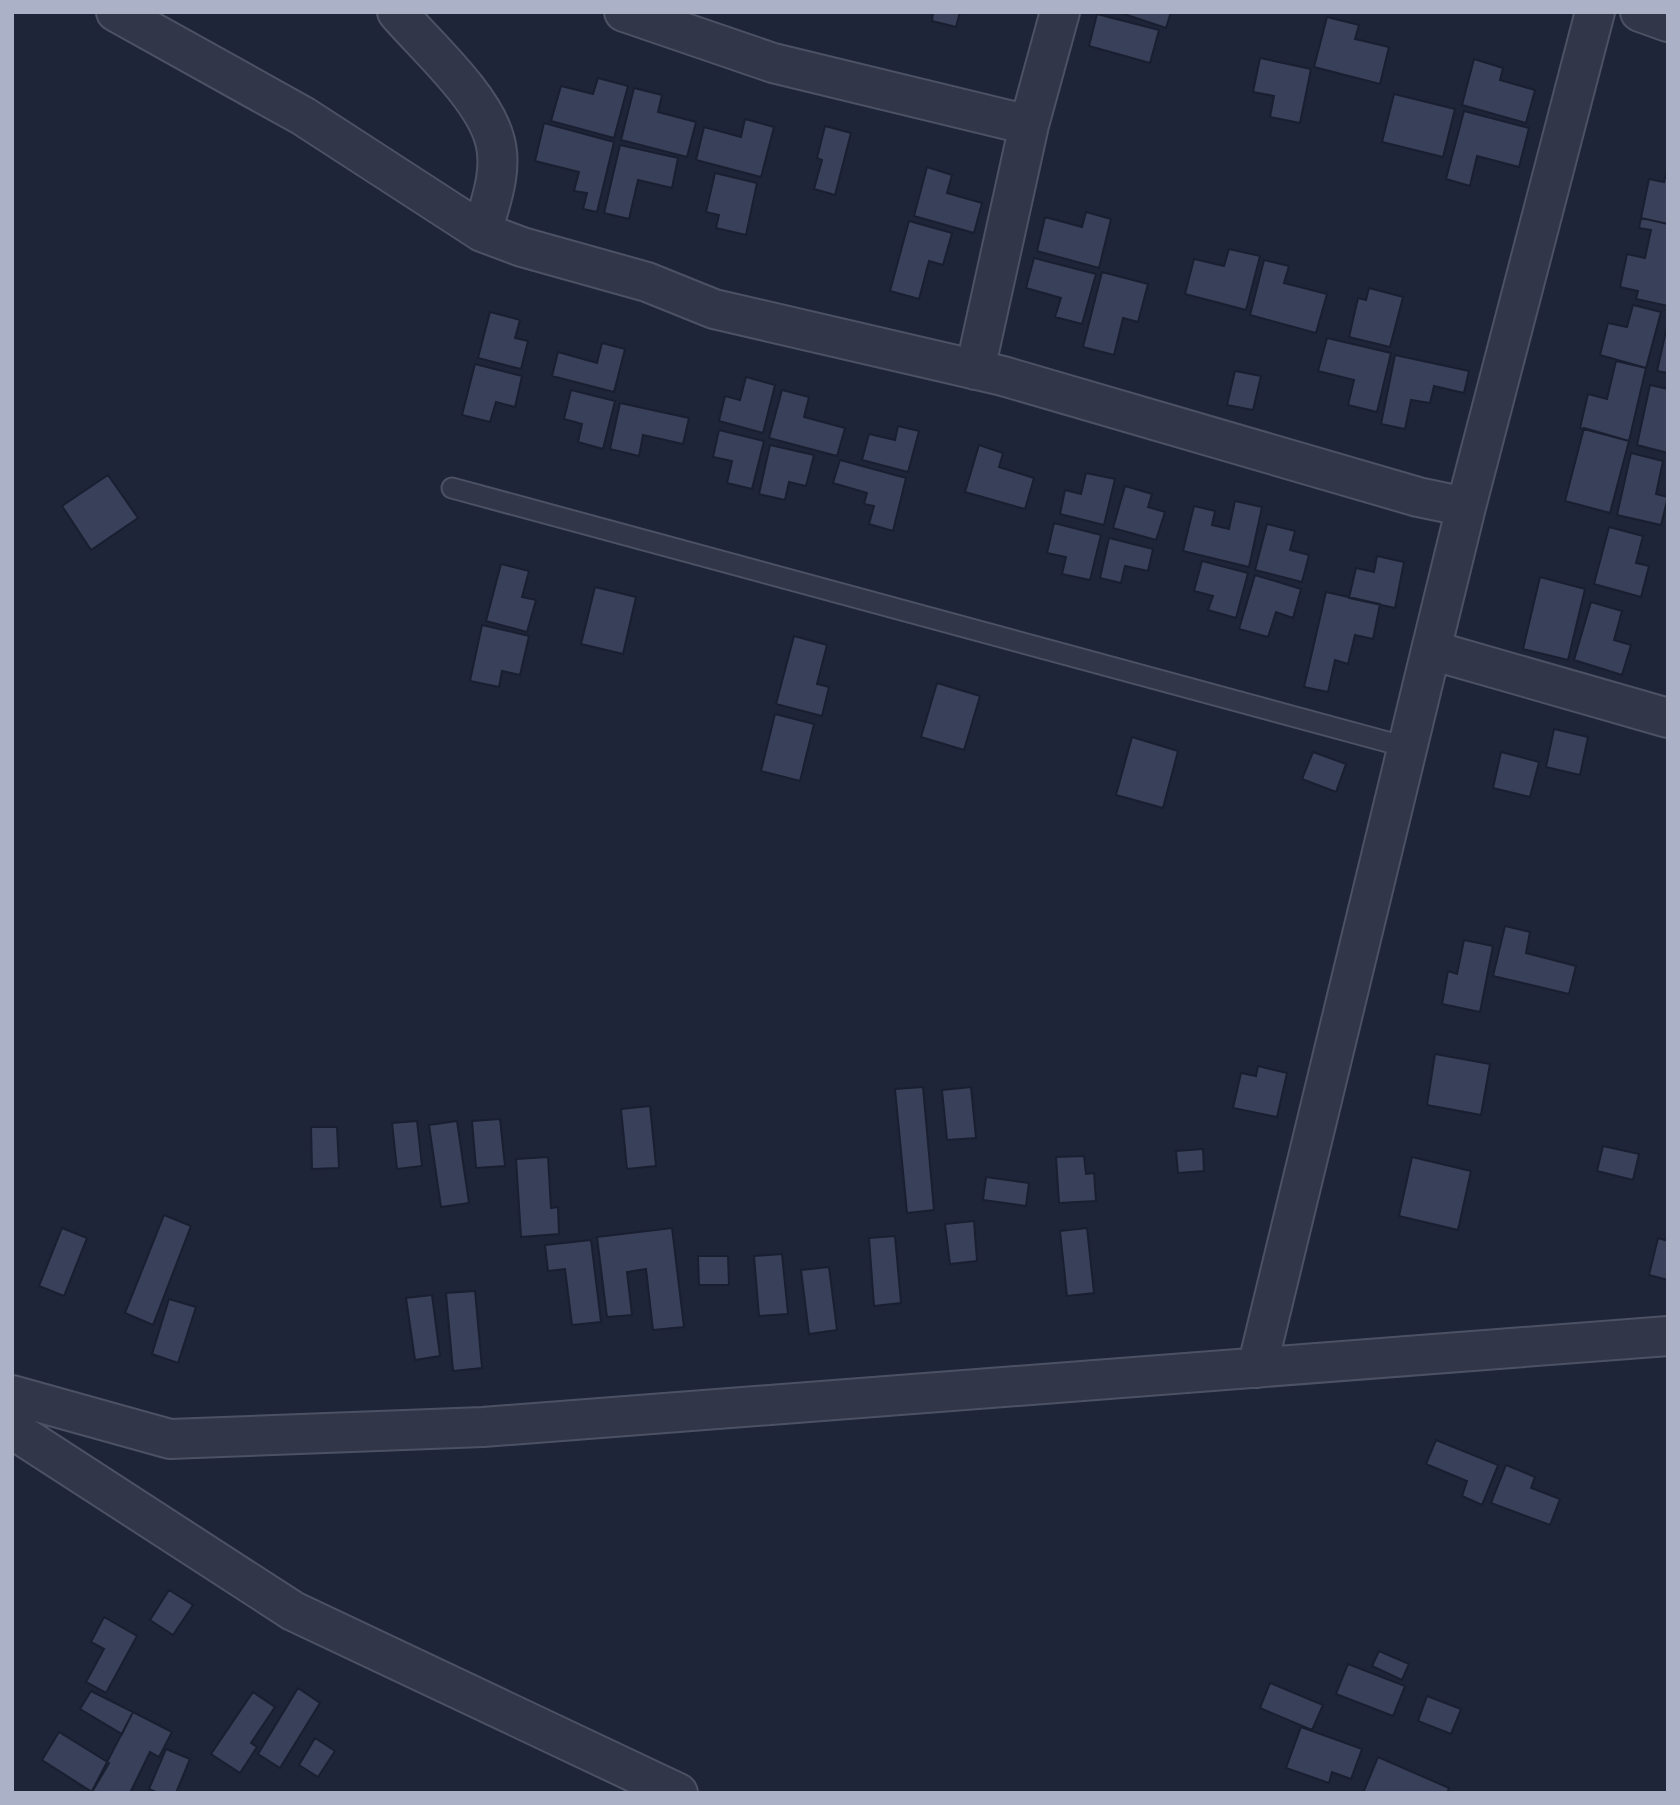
<svg xmlns="http://www.w3.org/2000/svg" width="1680" height="1805" font-family="Commissioner,sans-serif">
	<style>
		.building { fill: #39415a; stroke: #191f30; stroke-width: 2 }
		.lines { fill: none; stroke-linecap: round; stroke-linejoin: round }
		.lane-casing { stroke: #4c5264; stroke-width: 23 }
		.street-casing { stroke: #4c5264; stroke-width: 42 }
		.lane { stroke: #313749; stroke-width: 19 }
		.street { stroke: #313749; stroke-width: 38 }
	</style>
	<rect width="100%" height="100%" fill="#1e2539"/>
	<!-- building -->
	<path class="building" d="M933,12H960L956,27L932,21Z
		M1118,12H1171L1166,28Z
		M1097,14L1159,30L1150,63L1089,46Z
		M1327,17L1359,25L1355,39L1389,47L1380,84L1314,67Z
		M1260,58L1311,69L1300,123L1270,117L1274,96L1253,92Z
		M1474,59L1503,68L1500,80L1535,90L1526,123L1462,105Z
		M598,78L628,86L614,138L551,121L561,86L593,94Z
		M634,88L662,95L658,112L696,122L687,157L621,140Z
		M1394,94L1455,109L1443,157L1382,142Z
		M1464,111L1529,128L1519,167L1477,156L1470,186L1446,179Z
		M745,119L774,127L761,177L696,160L704,127L741,137Z
		M544,123L614,142L597,212L583,209L587,193L574,191L579,172L535,161Z
		M825,126L851,133L835,195L814,189L822,160L817,158Z
		M620,145L678,158L672,188L638,180L629,219L604,213Z
		M1668,166V224L1641,218L1649,179L1664,182Z
		M927,167L952,175L947,193L982,203L974,233L914,216Z
		M715,173L757,183L746,235L716,228L719,215L706,212Z
		M1086,212L1111,219L1099,268L1037,251L1045,217L1082,227Z
		M1641,218L1668,224V306L1636,299L1638,291L1620,287L1627,254L1645,258L1651,230L1639,228Z
		M909,221L952,233L943,265L929,261L919,299L890,291Z
		M1229,249L1260,256L1246,310L1185,294L1194,259L1224,266Z
		M1034,258L1096,274L1082,324L1055,317L1061,298L1026,288Z
		M1264,260L1289,266L1284,283L1327,294L1316,333L1250,315Z
		M1102,272L1148,284L1138,322L1123,318L1114,355L1083,347Z
		M1369,288L1403,297L1390,347L1349,337L1358,298L1366,300Z
		M1633,305L1661,312L1646,368L1600,355L1608,323L1627,327Z
		M490,312L520,320L515,338L528,341L521,369L478,358Z
		M1668,322V373L1657,371Z
		M1327,338L1391,353L1377,412L1348,405L1354,380L1318,371Z
		M602,343L625,349L614,392L552,376L558,352L597,363Z
		M1395,355L1469,371L1464,393L1434,386L1430,403L1411,400L1405,429L1381,424Z
		M1616,361L1646,368L1629,441L1580,428L1588,394L1607,399Z
		M475,364L522,376L515,407L496,402L490,422L462,415Z
		M1235,371L1261,376L1253,410L1227,405Z
		M746,377L775,385L763,433L719,421L725,396L740,400Z
		M1650,385L1668,389V453L1637,445Z
		M571,390L615,401L603,449L578,442L582,424L564,419Z
		M782,390L809,397L804,417L845,428L837,456L769,438Z
		M620,403L689,418L683,444L643,435L639,456L610,449Z
		M898,426L919,431L908,472L862,460L869,434L895,440Z
		M1584,428L1629,441L1610,513L1565,501Z
		M719,430L764,441L752,489L727,483L732,461L713,457Z
		M770,445L814,455L806,486L789,482L785,500L759,494Z
		M979,445L1003,453L999,467L1034,478L1025,509L965,492Z
		M1631,453L1663,461L1656,494L1668,497L1661,525L1617,515Z
		M840,460L906,478L893,531L869,524L874,506L864,504L867,493L833,483Z
		M1086,473L1115,479L1104,525L1060,514L1065,490L1081,494Z
		M108,475L138,518L91,550L62,506Z
		M1125,486L1152,494L1148,507L1165,512L1156,540L1113,528Z
		M1235,501L1262,507L1249,567L1183,551L1194,506L1215,511L1212,525L1229,529Z
		M1054,523L1101,535L1090,580L1062,574L1066,557L1047,553Z
		M1267,524L1295,531L1290,550L1309,555L1302,582L1255,570Z
		M1609,527L1643,536L1636,563L1649,566L1641,597L1594,584Z
		M1109,538L1153,549L1148,571L1125,566L1121,583L1100,578Z
		M1377,556L1404,562L1395,608L1349,598L1356,568L1374,572Z
		M1202,561L1248,573L1236,618L1208,610L1213,596L1194,591Z
		M501,564L529,571L522,597L536,600L527,632L486,621Z
		M1255,575L1301,589L1293,618L1276,612L1268,637L1239,629Z
		M1540,577L1585,589L1568,660L1523,649Z
		M595,587L636,597L623,654L581,644Z
		M1326,592L1380,604L1373,639L1355,635L1348,664L1335,660L1328,692L1304,687Z
		M1591,602L1622,611L1614,640L1631,645L1622,675L1574,660Z
		M482,625L529,636L520,675L502,671L499,687L470,681Z
		M794,636L827,645L817,684L829,687L822,716L776,704Z
		M937,683L980,696L964,750L921,737Z
		M775,714L814,724L800,781L761,771Z
		M1554,729L1588,737L1580,775L1546,767Z
		M1132,737L1178,751L1163,808L1116,795Z
		M1313,752L1346,764L1336,792L1302,779Z
		M1501,752L1539,762L1530,797L1493,788Z
		M1505,926L1530,932L1526,953L1576,966L1569,994L1493,976Z
		M1464,940L1493,946L1480,1012L1442,1004L1448,971L1457,974Z
		M1435,1054L1490,1064L1481,1115L1427,1105Z
		M1258,1066L1287,1073L1277,1117L1233,1108L1241,1073L1256,1076Z
		M923,1087L934,1210L907,1213L895,1089Z
		M971,1087L976,1138L947,1140L942,1090Z
		M650,1106L656,1166L627,1169L621,1109Z
		M500,1119L505,1166L476,1168L472,1121Z
		M417,1121L422,1166L397,1169L392,1123Z
		M457,1121L469,1203L441,1207L429,1125Z
		M311,1127H337L339,1168L312,1169Z
		M1603,1146L1639,1154L1633,1180L1597,1171Z
		M1203,1149L1204,1171L1178,1173L1176,1151Z
		M1084,1156L1086,1174L1094,1173L1096,1201L1059,1203L1056,1157Z
		M548,1157L551,1208L558,1207L559,1234L521,1237L516,1159Z
		M1412,1157L1471,1171L1458,1230L1399,1216Z
		M986,1177L1029,1183L1026,1206L983,1200Z
		M164,1215L191,1226L153,1325L125,1313Z
		M974,1221L977,1261L950,1264L945,1224Z
		M62,1228L87,1238L64,1296L39,1286Z
		M672,1228L684,1327L653,1330L646,1269L627,1272L632,1315L607,1317L597,1237Z
		M1087,1228L1094,1293L1067,1296L1060,1231Z
		M895,1236L901,1303L874,1306L869,1238Z
		M1658,1238L1668,1241V1280L1649,1275Z
		M591,1240L601,1322L572,1325L565,1269L548,1271L545,1245Z
		M782,1254L788,1314L759,1316L754,1256Z
		M698,1256H728L729,1285H699Z
		M829,1267L837,1330L809,1334L801,1270Z
		M475,1291L482,1368L453,1371L446,1293Z
		M432,1295L440,1356L415,1360L406,1298Z
		M169,1299L196,1307L178,1363L152,1354Z
		M1436,1440L1498,1465L1482,1505L1462,1496L1467,1481L1426,1464Z
		M1506,1465L1535,1477L1531,1488L1560,1499L1550,1525L1491,1503Z
		M169,1590L193,1605L173,1635L150,1620Z
		M104,1617L137,1636L106,1693L86,1682L104,1649L91,1642Z
		M1379,1651L1409,1664L1402,1680L1372,1666Z
		M1348,1664L1405,1686L1393,1716L1336,1694Z
		M1270,1683L1323,1705L1312,1730L1260,1708Z
		M298,1688L320,1703L280,1768L258,1754Z
		M91,1691L133,1712L122,1734L80,1709Z
		M253,1692L275,1707L251,1743L257,1747L240,1773L211,1754Z
		M1427,1696L1461,1709L1451,1734L1418,1721Z
		M133,1712L172,1732L159,1757L150,1752L130,1793H91Z
		M1301,1727L1362,1749L1351,1779L1332,1772L1329,1783L1286,1768Z
		M59,1732L109,1763L92,1792L42,1760Z
		M315,1738L335,1751L318,1777L299,1765Z
		M166,1749L190,1759L176,1793H158L149,1789Z
		M1378,1757L1449,1788L1447,1793H1363Z"/>
	<g class="lines">
		<defs>
			<path id="lane" d="M452,488L1406,747"/>
			<path id="street" d="M116,12L303,116L482,232
				M397,12C427,47 484,97 495,141C503,171 490,204 482,232L522,247L647,282L714,309L1003,376L1418,497L1466,507L1431,650L1668,718
				M624,12L773,63L1029,125
				M1640,12L1668,22
				M975,370L1029,125L1060,12
				M1466,507L1595,12
				M1257,1368L1431,650
				M12,1395L170,1439L483,1427L1668,1336
				M12,1429L293,1611L678,1793"/>
		</defs>
		<!-- lane casing -->
		<use href="#lane" class="lane-casing"/>
		<!-- street casing -->
		<use href="#street" class="street-casing"/>
		<!-- lane -->
		<use href="#lane" class="lane"/>
		<!-- street -->
		<use href="#street" class="street"/>
	</g>
	<!-- border -->
	<rect width="1680" height="1805" fill="none" stroke="#abb1c6" stroke-width="28"/>
</svg>
